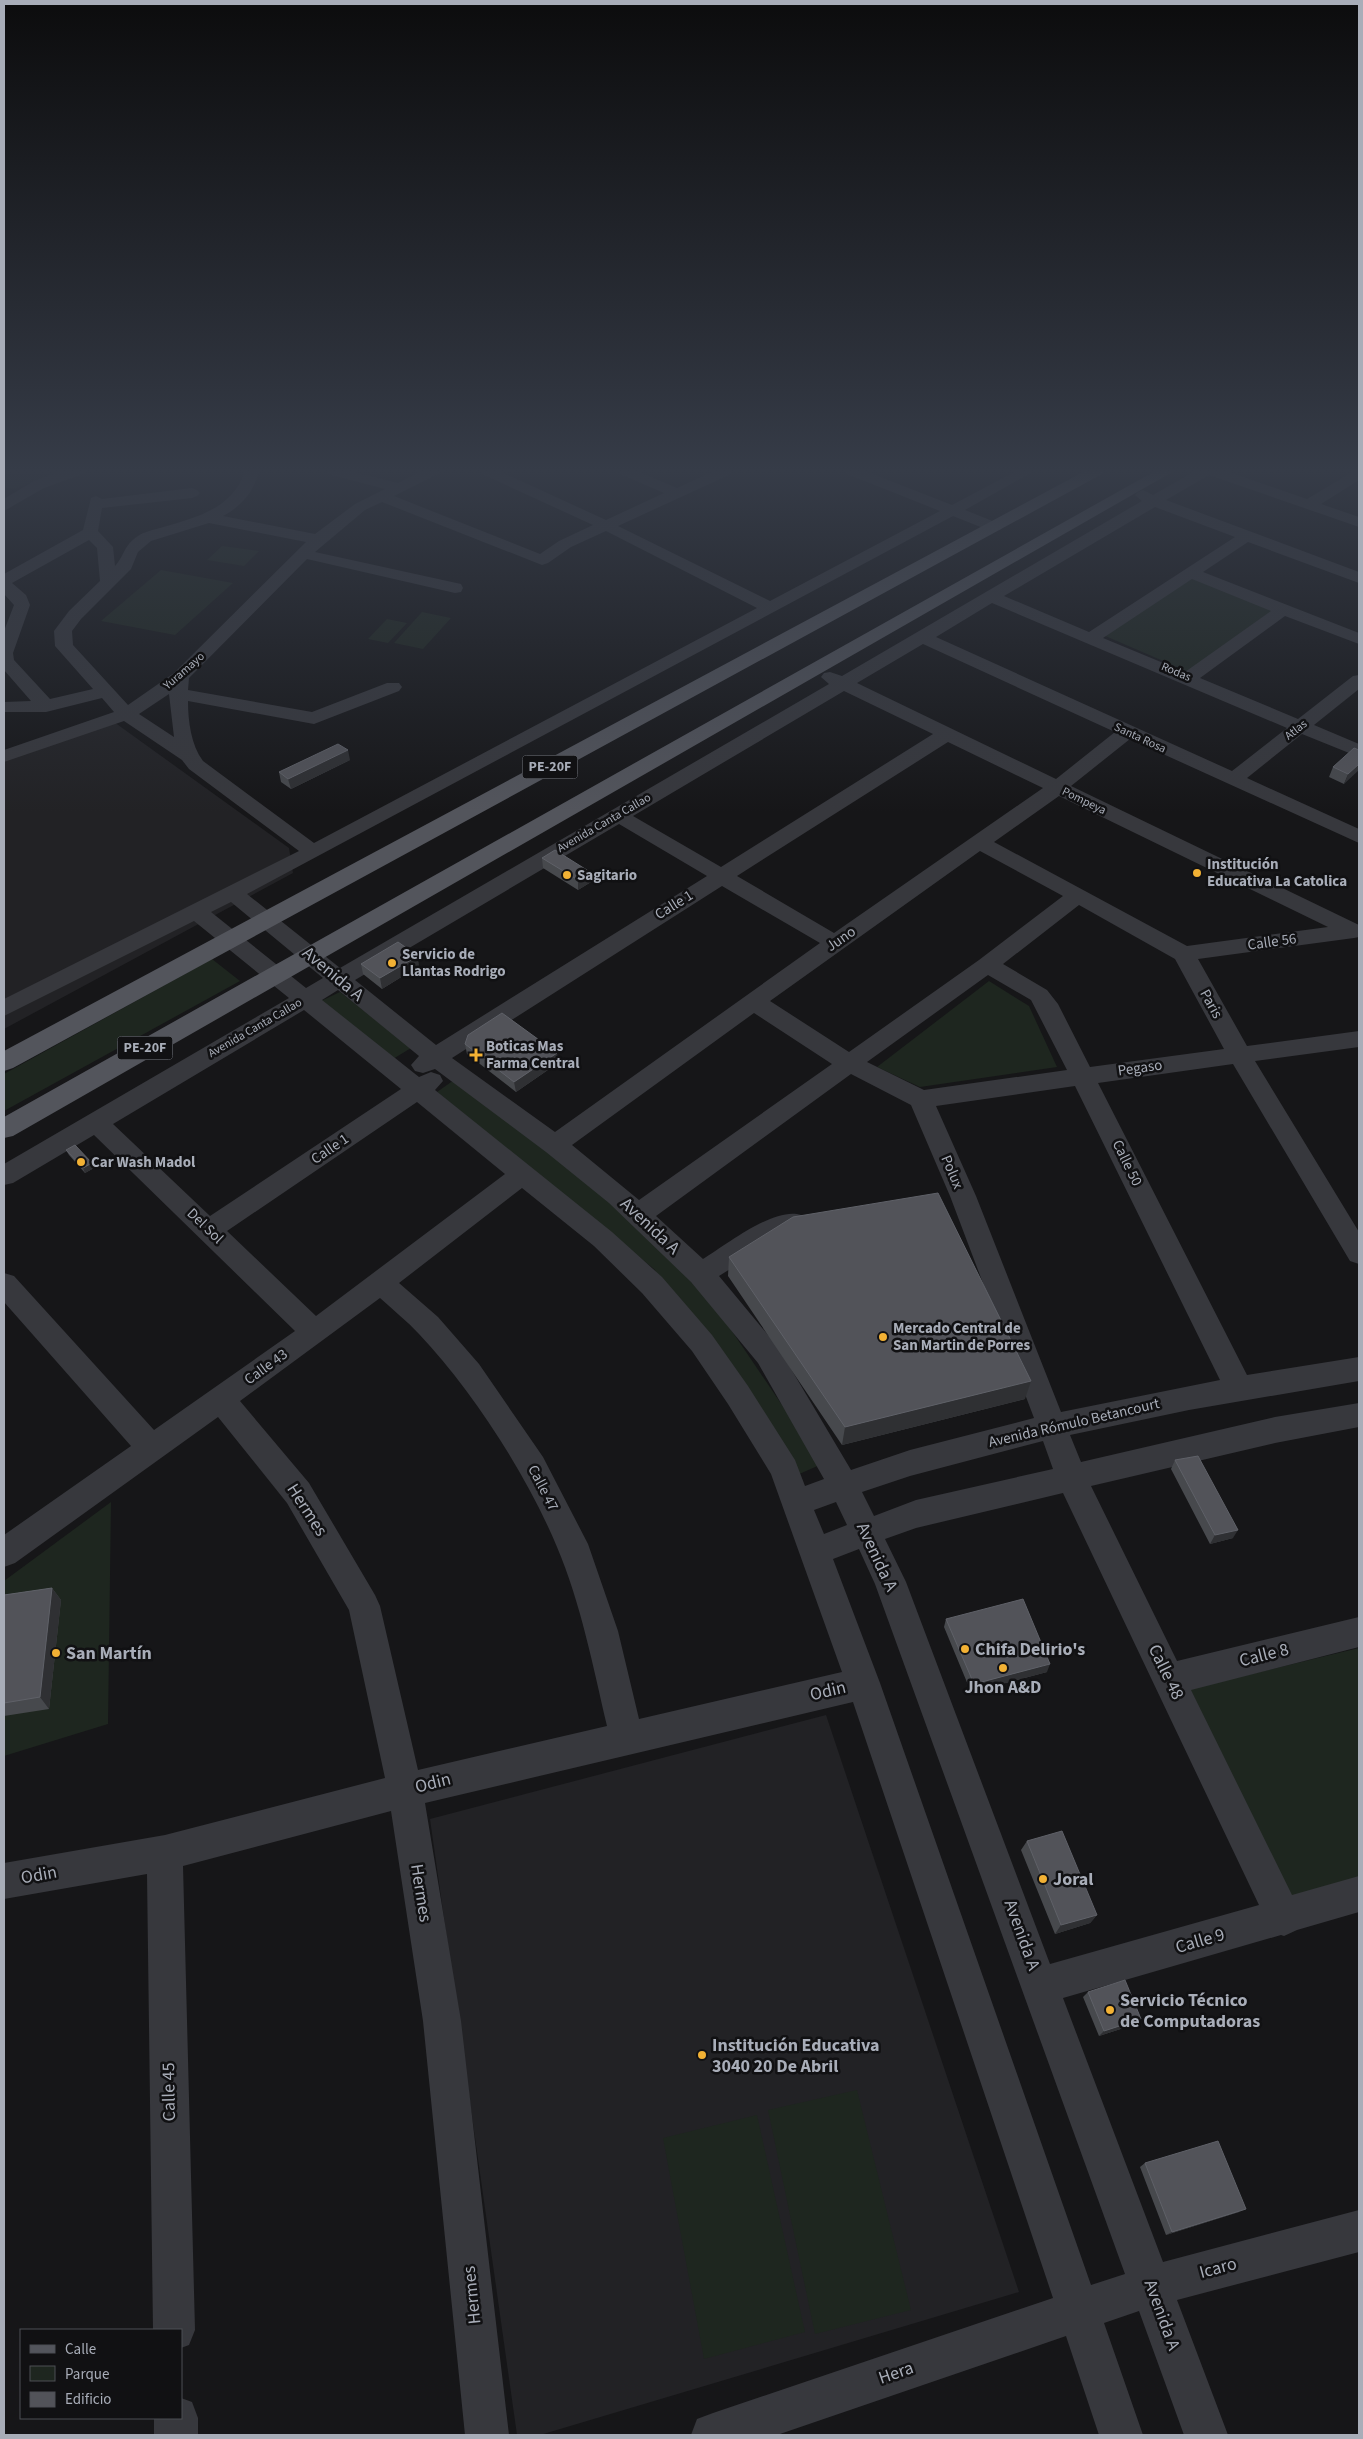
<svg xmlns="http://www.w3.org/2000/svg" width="1363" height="2439" font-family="'Source Sans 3',sans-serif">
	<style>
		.built { fill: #222225 }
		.green { fill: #1e261f }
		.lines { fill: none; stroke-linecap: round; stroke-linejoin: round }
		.minor { fill: #37383d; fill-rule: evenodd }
		.major { fill: #53555c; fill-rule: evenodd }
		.wall { fill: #47494d }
		.shaded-wall { fill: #2f3033 }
		.building { fill: #525359; stroke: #5f6168 }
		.poi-dot { fill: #f2b134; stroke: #111113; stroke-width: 2 }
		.labels { text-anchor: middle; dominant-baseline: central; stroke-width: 5; stroke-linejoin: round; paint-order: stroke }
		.far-street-label { font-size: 12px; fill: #a8adb8; stroke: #111113 }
		.shield { fill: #111113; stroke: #7b7e86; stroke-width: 1 }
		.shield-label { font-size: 14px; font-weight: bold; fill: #a8adb8 }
		.poi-label { font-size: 15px; font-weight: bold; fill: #a8adb8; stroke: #111113; text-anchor: start }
		.street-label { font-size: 15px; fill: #a8adb8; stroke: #111113 }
		.near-street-label { font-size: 18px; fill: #a8adb8; stroke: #111113 }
		.near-poi-label { font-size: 18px; font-weight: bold; fill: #a8adb8; stroke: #111113; text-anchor: start }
	</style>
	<rect width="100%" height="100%" fill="#161618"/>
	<!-- built -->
	<path class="built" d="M114,722L289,848L293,873L4,1029V753Z
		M826,1715L1019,2292L540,2435H517L430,1819Z"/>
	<!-- green -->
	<path class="green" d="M4,471H64L14,489L4,487Z
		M222,546L259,551L244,566L207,560Z
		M161,570L233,583L175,635L101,621Z
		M1196,576L1281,610L1191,673L1103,635Z
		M422,612L451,618L423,649L394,643Z
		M387,619L407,623L388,643L368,639Z
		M212,959L240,981L4,1111V1074Z
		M989,981L1029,1006L1057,1067L920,1087L877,1067Z
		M340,992L411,1048L393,1059L321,1001Z
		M454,1080L628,1214L719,1312L822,1464L797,1475L654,1269L437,1092Z
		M111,1502L108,1724L4,1756V1581Z
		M1359,1648V1881L1293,1901L1190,1689Z
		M857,2090L911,2310L815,2334L768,2110Z
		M757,2115L805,2332L704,2359L663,2138Z"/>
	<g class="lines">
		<!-- minor -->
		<path class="minor" d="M61,471H85L83,474L44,488L4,511V499L7,497L34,481Z
			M243,471L259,472C253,492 242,506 223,516L315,534L355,504L385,489L328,474L326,471H350L398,483L422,471H440L438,474L394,496L540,554L559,541L593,525L482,474L480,471H499L606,520L664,493L620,474L618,471H637L677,488L714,471H733L731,474L618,526L770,601L940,511L847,474L845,471H865L952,505L1016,471H1034L965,510L1000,524L1002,527L1000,530H988L953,516L247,894L340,968L829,684L821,677L824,673L830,672L842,676L1142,501L1135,495L1138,492L1143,490L1153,495L1195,471H1226L1307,499L1354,471H1359V480L1321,504L1359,517V527L1209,475L1166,500L1359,572V583L1248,542L1203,572L1359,633V644L1285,616L1200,678L1298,719L1353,676L1359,675V689L1314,725L1359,744V757L1302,734L1247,778L1359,829V843L1130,739L1071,786L1359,925V937L1354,938L1198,959L1247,1046L1359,1031V1047L1255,1061L1359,1232V1264L1350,1261L1233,1064L1098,1083L1247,1375L1359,1357V1381L1189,1410L1070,1435L1081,1462L1275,1417L1359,1403V1427L1275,1443L1091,1486L1177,1661L1359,1617V1647L1191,1690L1292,1895L1359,1876V1912L1297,1930L1284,1936L1281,1935L1063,1998L1163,2262L1359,2210V2252L1177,2300L1228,2435H1184L1139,2311L1104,2323L1143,2435H1099L1066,2336L777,2435H691L697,2419L713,2413L1053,2298L853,1702L425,1803L461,2021L509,2435H465L423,2021L391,1811L183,1866L195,2330L189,2345L181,2348V2330H153L147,1874L4,1899V1863L165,1835L385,1778L349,1610L287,1503L218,1417L15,1563L4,1567V1535L131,1446L4,1302V1273L14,1276L154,1430L295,1331L94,1135L13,1183L4,1185V1164L289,998L194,921L4,1016V999L299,851L189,769L182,760L124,721L4,762V750L114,712L102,698L46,712H4V702L31,701L4,670V631L14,605L4,594V574L83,530L91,498L96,496L102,499L192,488L197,490L200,493L197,496L192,498L102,508L98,531L113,547L115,566C125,555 123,546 138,536C144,532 153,530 160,528C193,518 232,510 244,473ZM382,502L542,565L548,563L571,547L606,531L757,608L314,843L203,761C191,745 188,721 188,701L314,724L399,691L402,687L399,683H387L312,712L188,690L189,678L307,559L455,593L461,592L463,588L461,584L315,552L365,510ZM1155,507L1235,537L1089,632L1004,596ZM209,523L306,542L174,673L128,705L73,645L72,631L81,619L131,569L138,552L151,541ZM89,540L97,548L100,581L69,611L54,631L55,646L93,689L50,699L14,660L13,653L30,605L26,595L12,583ZM1192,579L1271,611L1185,672L1103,638ZM992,603L1287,728L1232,771L936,637ZM923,644L1115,732L1056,779L857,683ZM844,691L933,734L721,867L633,816ZM169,694L174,737L139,714ZM948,742L1043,788L834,933L737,876ZM1059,796L1328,927L1187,946L994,842ZM619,824L707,876L436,1045L355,980ZM980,851L1063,896L979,960L849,1052L770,1001ZM722,886L820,943L555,1132L452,1058ZM231,902L323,978L306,988L211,912ZM1079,905L1175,959L1224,1049L1090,1067L1058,1004L1047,990L1003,964ZM988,975L1031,1000L1067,1070L924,1090L867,1062ZM338,990L419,1056L411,1065L415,1071L423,1073L435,1069L546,1152L609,1203L691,1282L758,1363L824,1479L805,1486L795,1460L748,1386L712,1335L662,1277L612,1232L435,1090L443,1081L440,1075L431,1072L419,1077L322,1000ZM304,1010L401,1089L210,1216L113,1124ZM754,1013L832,1064L639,1200L572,1145ZM851,1074L911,1105L950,1196L1034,1418L910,1450L851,1470L778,1347L719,1276L786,1234L801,1229L805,1222L801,1215C775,1206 726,1245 703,1259L656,1216ZM1075,1086L1220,1380L1061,1412L976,1196L936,1106ZM417,1102L505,1174L316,1316L227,1231ZM522,1188L594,1246L642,1293L692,1351L728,1404L771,1474L842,1672L639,1719L618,1631L588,1544L543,1457L479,1364L438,1317L399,1283ZM380,1298C393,1310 407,1321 419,1334C472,1390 527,1475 557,1547C581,1604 593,1666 607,1726L418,1770L380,1606L375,1595L309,1483L240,1401ZM1043,1441L1053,1469L916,1500L874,1516L862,1492L910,1476ZM1063,1493L1259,1905L1050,1964L906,1582L885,1539L916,1528ZM836,1502L847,1525L824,1534L814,1510ZM859,1549L875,1584L1125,2274L1091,2285L880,1683L833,1559Z
			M181,2398L192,2402L198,2418V2435H154V2418H181Z"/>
		<!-- major -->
		<path class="major" d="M1085,471H1104L1102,474L13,1068L4,1071V1051Z
			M1155,471H1174L13,1136L4,1138V1117Z"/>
	</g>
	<!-- wall -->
	<path class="wall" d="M1359,750L1344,784L1329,777L1333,767Z
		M350,760L291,789L281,782L279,772Z
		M542,858L591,882L578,890L543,868Z
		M361,964L419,966L382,989L363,974Z
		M465,1044L557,1053L558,1063L516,1092L467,1054Z
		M66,1150L94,1168L85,1173L69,1155Z
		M729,1257L1025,1399L842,1445L728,1276Z
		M1175,1460L1233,1538L1210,1544L1171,1469Z
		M52,1588L61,1600L49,1709L4,1716V1595Z
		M946,1619L1047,1672L971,1692L944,1627Z
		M1027,1841L1097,1915L1090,1923L1055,1934L1021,1850Z
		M1088,1992L1141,2019L1136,2024L1099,2036L1083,1997Z
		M1145,2163L1239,2212L1166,2235L1140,2167Z"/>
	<!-- shaded-wall -->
	<path class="shaded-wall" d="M348,750L350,760L291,789L288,779Z
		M1359,764V770L1344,784L1348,774Z
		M590,872L591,882L578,890V880Z
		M418,956L419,966L382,989L380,978Z
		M557,1053L558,1063L516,1092L514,1082Z
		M92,1163L94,1168L85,1173L83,1168Z
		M1031,1381L1025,1399L842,1445L845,1427Z
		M1238,1530L1233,1538L1210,1544L1215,1535Z
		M52,1588L61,1600L49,1709L40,1697Z
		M1050,1664L1047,1672L971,1692L974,1684Z
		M1097,1915L1090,1923L1055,1934L1061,1925Z
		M1141,2019L1136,2024L1099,2036L1104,2031Z
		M1246,2209L1239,2212L1166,2235L1172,2232Z"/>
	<!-- building -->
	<path class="building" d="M338,744L348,750L288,779L279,772Z
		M1354,748L1359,750V764L1348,774L1333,767Z
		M555,850L590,872L578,880L542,858Z
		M398,942L418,956L380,978L361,964Z
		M502,1013L557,1053L514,1082L465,1044L468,1035Z
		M75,1145L92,1163L83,1168L66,1150Z
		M938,1193L1031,1381L845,1427L729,1257L793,1217Z
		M1198,1456L1238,1530L1215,1535L1175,1460Z
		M52,1588L40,1697L4,1703V1595Z
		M1023,1599L1050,1664L974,1684L946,1619Z
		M1062,1831L1097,1915L1061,1925L1027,1841Z
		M1125,1980L1141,2019L1104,2031L1088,1992Z
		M1218,2141L1246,2209L1172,2232L1145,2163Z"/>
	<!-- sky -->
	<linearGradient id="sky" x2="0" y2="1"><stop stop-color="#0c0c0d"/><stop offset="0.58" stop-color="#363c48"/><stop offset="1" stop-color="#363c48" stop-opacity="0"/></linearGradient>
	<rect width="1363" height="812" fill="url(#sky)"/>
	<!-- markers -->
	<g class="poi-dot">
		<circle cx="1197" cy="873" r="5"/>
		<circle cx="567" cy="875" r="5"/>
		<circle cx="392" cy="963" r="5"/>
		<path d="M473.5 1047.5h5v5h5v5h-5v5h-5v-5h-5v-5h5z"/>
		<circle cx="81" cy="1162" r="5"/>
		<circle cx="883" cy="1337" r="5"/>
		<circle cx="965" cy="1649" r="5"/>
		<circle cx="56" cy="1653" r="5"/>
		<circle cx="1003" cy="1668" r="5"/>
		<circle cx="1043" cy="1879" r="5"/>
		<circle cx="1110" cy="2010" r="5"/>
		<circle cx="702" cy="2055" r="5"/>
	</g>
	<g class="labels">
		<!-- far-street labels -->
		<g class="far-street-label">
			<text transform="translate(184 671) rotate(-41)">Yuramayo</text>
			<text transform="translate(1176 672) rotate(23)">Rodas</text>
			<text transform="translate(1296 730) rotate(-38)">Atlas</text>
			<text transform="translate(1140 738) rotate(25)">Santa Rosa</text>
			<text transform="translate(1084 801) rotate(26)">Pompeya</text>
			<text transform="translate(604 823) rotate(-30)">Avenida Canta Callao</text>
			<text transform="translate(255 1028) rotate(-30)">Avenida Canta Callao</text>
		</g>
		<!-- shield labels -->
		<g class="shield">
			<rect x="522.5" y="755.5" width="55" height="23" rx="4"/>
			<rect x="117.5" y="1036.5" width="55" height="23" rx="4"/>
		</g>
		<g class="shield-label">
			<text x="550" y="767">PE-20F</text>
			<text x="145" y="1048">PE-20F</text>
		</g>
		<!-- poi labels -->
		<g class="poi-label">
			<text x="1207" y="864">Institución<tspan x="1207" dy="17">Educativa La Catolica</tspan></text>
			<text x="577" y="875">Sagitario</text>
			<text x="402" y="954">Servicio de<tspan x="402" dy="17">Llantas Rodrigo</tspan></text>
			<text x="486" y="1046">Boticas Mas<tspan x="486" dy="17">Farma Central</tspan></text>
			<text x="91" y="1162">Car Wash Madol</text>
			<text x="893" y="1328">Mercado Central de<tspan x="893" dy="17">San Martin de Porres</tspan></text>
		</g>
		<!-- street labels -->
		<g class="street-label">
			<text transform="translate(674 905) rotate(-32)">Calle 1</text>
			<text transform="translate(841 939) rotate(-35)">Juno</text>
			<text transform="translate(1272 942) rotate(-8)">Calle 56</text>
			<text transform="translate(1211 1004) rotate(61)">Paris</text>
			<text transform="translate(1140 1068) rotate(-8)">Pegaso</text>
			<text transform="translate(330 1149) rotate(-34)">Calle 1</text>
			<text transform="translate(1127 1163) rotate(64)">Calle 50</text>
			<text transform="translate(952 1172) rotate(67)">Polux</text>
			<text transform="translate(205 1226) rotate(44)">Del Sol</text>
			<text transform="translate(266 1367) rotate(-36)">Calle 43</text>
			<text transform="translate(1074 1423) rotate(-13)">Avenida Rómulo Betancourt</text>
			<text transform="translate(543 1488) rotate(63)">Calle 47</text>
		</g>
		<!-- near-street labels -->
		<g class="near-street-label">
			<text transform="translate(333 974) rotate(40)">Avenida A</text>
			<text transform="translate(650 1226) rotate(43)">Avenida A</text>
			<text transform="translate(307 1510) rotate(57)">Hermes</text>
			<text transform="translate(877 1557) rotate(65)">Avenida A</text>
			<text transform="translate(1264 1655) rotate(-14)">Calle 8</text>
			<text transform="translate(1166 1672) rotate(64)">Calle 48</text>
			<text transform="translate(828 1691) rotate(-13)">Odin</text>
			<text transform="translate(433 1783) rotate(-14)">Odin</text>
			<text transform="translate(39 1875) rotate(-10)">Odin</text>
			<text transform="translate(421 1893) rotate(81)">Hermes</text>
			<text transform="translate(1022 1935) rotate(70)">Avenida A</text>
			<text transform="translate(1200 1941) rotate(-16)">Calle 9</text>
			<text transform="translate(169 2092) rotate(-91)">Calle 45</text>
			<text transform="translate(1218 2268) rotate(-15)">Icaro</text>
			<text transform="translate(472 2295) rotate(-96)">Hermes</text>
			<text transform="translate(1162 2315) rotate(70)">Avenida A</text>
			<text transform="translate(896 2373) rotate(-19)">Hera</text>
		</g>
		<!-- near-poi labels -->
		<g class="near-poi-label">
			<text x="975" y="1649">Chifa Delirio's</text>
			<text x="66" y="1653">San Martín</text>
			<text x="1003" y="1687" text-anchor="middle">Jhon A&amp;D</text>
			<text x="1053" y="1879">Joral</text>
			<text x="1120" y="2000">Servicio Técnico<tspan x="1120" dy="21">de Computadoras</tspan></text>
			<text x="712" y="2045">Institución Educativa<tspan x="712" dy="21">3040 20 De Abril</tspan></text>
		</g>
	</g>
	<!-- border -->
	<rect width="1363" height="2439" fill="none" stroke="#a8adb8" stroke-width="10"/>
	<!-- legend -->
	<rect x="20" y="2329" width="162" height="90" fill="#111113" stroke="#4d4f55"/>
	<rect x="30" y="2345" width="25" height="8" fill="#53555c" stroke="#4d4f55"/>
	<text x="65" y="2354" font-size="15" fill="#a8adb8">Calle</text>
	<rect x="30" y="2366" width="25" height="15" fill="#1e261f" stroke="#4d4f55"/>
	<text x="65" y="2379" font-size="15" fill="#a8adb8">Parque</text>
	<rect x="30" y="2392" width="25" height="15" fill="#525359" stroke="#4d4f55"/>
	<text x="65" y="2404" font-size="15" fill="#a8adb8">Edificio</text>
</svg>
